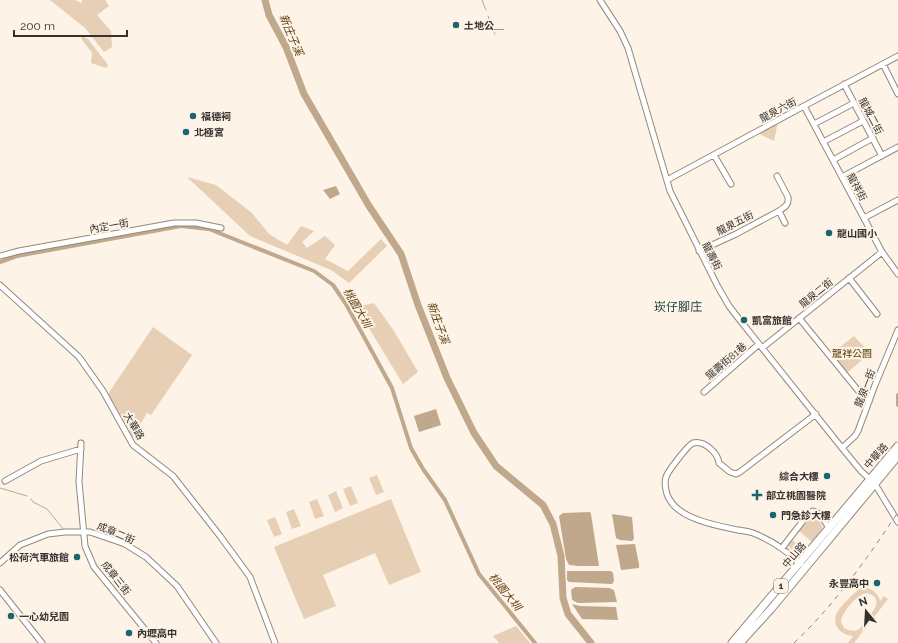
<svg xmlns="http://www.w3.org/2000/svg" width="898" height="643" font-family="Raleway,'Noto Sans TC',sans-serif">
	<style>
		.green { fill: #e6cfb4; fill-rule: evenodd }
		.water { fill: #bfa88c }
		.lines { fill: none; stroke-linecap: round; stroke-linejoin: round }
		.stream { stroke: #bfa88c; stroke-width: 1 }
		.canal { stroke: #bfa88c; stroke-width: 4 }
		.river { stroke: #bfa88c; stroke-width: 7 }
		.minor-casing { stroke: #92897e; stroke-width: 7 }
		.major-casing { stroke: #92897e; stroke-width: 9 }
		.minor { stroke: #fff; stroke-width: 5 }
		.major { stroke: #fff; stroke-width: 7 }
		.rail { stroke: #908982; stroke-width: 1; stroke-dasharray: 5 5; stroke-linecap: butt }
		.poi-dot { fill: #19666e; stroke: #fdf3e7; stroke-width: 1.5 }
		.labels { text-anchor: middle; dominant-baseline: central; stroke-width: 4; stroke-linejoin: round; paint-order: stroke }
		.shield { fill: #fdf3e7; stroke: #716b65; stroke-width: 1 }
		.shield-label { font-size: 9px; font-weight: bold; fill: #35312d }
		.poi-label { font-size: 10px; font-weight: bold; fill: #35312d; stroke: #fdf3e7; text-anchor: start }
		.street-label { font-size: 10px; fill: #35312d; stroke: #fdf3e7 }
		.park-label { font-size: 10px; fill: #5a3904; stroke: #fdf3e7 }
		.water-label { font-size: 11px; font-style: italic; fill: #654312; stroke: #fdf3e7 }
		.quarter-label { font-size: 12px; fill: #1a3c3f; stroke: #fdf3e7 }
	</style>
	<rect width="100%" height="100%" fill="#fdf3e7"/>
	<!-- green -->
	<path class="green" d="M50,0H75L82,3V0H105L109,6L97,15L111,31L112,47L104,52L85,28Z
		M81,35L88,39L108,65L106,68L91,63L92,53L82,40Z
		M778,122L774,141L757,133Z
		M187,177L216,185L252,213L269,234L287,245L301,226L314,231L302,242L307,248L325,236L335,245L325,259L348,271L381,239L387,246L349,283L331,270L250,236Z
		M374,303L394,331L418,372L403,384L356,307Z
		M153,327L192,355L151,415L147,413L132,438L127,425L108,394Z
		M854,336L870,353L847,373L831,354Z
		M377,475L384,492L376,495L369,478Z
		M351,486L358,503L350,506L343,489Z
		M336,491L343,508L335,512L328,495Z
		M317,499L324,516L315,519L309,502Z
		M391,499L421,572L389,585L375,553L323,575L336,606L304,619L274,547Z
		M294,509L301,526L292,529L286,512Z
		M812,516H817L823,528L812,542L799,531Z
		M275,517L282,534L274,537L267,520Z
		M792,540L805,550L800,556L787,545Z
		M862,587C871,588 878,592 880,601L884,596L888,599L854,643H848L853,636C842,635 832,627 836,615C838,608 856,591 862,587ZM867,593C885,598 873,612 866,620C863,623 861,629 857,630C853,632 848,630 844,628L841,622C842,612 857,594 867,593Z
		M516,626L530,643H499L493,636Z"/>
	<!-- water -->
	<path class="water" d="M336,186L340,194L330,199L323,190Z
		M436,409L441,425L419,432L414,416Z
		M590,512L591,514L599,566H579L569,565L566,559L559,516L563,513Z
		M612,514L632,517L634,539L632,541L620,540L616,538Z
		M635,544L639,564V568L621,570L616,545Z
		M567,571H611L613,573L614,581L612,584L569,582L567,580Z
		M575,587L609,588L614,590L617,602L578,603L572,600L571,590Z
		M572,604L580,606L616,607L618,620L582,619Z"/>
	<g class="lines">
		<!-- stream -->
		<path class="stream" d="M482,0L486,10
			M488,16L495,34
			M0,488L27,496
			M31,499L33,502L47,509L64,530"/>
		<!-- canal -->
		<path class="canal" d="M0,262L17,256L181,226L209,229L314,271L333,285L346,304L392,388L411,448L423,469L445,500L479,574L535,643
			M898,395V405"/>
		<!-- river -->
		<path class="river" d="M265,0L269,15L286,47L304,94L369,206L401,254L418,305L447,378L474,433L496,466L543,505L553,524L561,556L563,598L568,614L591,643"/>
		<defs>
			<path id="minor" d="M600,0L620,31L628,48L670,191L718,287L729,306L739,319L842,448L861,471L875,484L898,522
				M883,64L898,94
				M844,84L882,156
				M804,106L882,252L898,274
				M814,124L854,103
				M823,142L863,121
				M714,155L731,184
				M833,160L873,138
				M777,176L788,197C789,205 785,207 779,211
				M842,177L898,147
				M667,180L804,106L898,56
				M864,218L898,200
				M699,251L736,234L779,211L785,223
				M0,256L19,251L174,223H196L221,228
				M849,278L877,314
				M0,285L79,357L103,391L133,445L173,476L220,536L250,577L275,643
				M799,318L865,399L869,402
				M762,348L882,252
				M704,392L759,344
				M81,443L79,482L85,546L94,567L156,643
				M842,448L855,436L858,431L875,385L898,330
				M5,481L41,461L81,449
				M782,548L806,517L813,511L820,514L829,528
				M0,563L20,545L48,534L65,532H90L125,544L146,557L177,586L216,643
				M801,564C787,551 771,540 753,533C748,531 743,531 738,530C718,526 680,519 670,500C666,495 664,483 666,477C668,471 688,445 693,443C704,440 718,453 719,463L730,472L736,474L740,472L816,414
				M0,590L42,643"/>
			<path id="major" d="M732,643L898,446
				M740,643L771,609L898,456"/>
		</defs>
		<!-- minor casing -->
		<use href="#minor" class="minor-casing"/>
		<!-- major casing -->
		<use href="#major" class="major-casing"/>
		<!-- minor -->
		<use href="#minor" class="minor"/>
		<!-- major -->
		<use href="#major" class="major"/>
		<!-- rail -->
		<path class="rail" d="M794,643C835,604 867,559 898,512"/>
	</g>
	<!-- markers -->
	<g class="poi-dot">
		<circle cx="456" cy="25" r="4"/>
		<circle cx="193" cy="116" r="4"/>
		<circle cx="186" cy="132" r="4"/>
		<circle cx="829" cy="233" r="4"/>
		<circle cx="744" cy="320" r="4"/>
		<circle cx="827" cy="476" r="4"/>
		<path d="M755 489h4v4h4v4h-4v4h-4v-4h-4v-4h4z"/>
		<circle cx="773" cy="515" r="4"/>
		<circle cx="77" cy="557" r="4"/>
		<circle cx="877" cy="583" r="4"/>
		<circle cx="11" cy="616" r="4"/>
		<circle cx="129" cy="633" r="4"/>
	</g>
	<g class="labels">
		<!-- shield labels -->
		<rect class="shield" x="774" y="579" width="14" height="14" rx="3"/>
		<g class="shield-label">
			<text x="781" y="586">1</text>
		</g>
		<!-- poi labels -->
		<g class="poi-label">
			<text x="464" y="25">土地公＿</text>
			<text x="201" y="116">福德祠</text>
			<text x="194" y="132">北極宮</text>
			<text x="837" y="233">龍山國小</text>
			<text x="752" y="320">凱富旅館</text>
			<text x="819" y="476" text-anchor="end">綜合大樓</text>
			<text x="766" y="495">部立桃園醫院</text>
			<text x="781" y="515">門急診大樓</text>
			<text x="69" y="557" text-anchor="end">松荷汽車旅館</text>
			<text x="869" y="583" text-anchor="end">永豐高中</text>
			<text x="19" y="616">一心幼兒園</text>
			<text x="137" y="633">內壢高中</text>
		</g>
		<!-- street labels -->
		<g class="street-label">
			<text transform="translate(778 110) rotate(-28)">龍泉六街</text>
			<text transform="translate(871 116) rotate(62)">龍城二街</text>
			<text transform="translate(857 187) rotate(62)">龍祥街</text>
			<text transform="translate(735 223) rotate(-27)">龍泉五街</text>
			<text transform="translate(109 226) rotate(-10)">內定一街</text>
			<text transform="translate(712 256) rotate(63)">龍壽街</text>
			<text transform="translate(816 293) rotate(-39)">龍泉二街</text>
			<text transform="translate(726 361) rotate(-41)">龍壽街81巷</text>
			<text transform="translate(865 388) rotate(-69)">龍泉一街</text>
			<text transform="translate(134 426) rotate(59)">大華路</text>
			<text transform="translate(876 456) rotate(-49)">中華路</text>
			<text transform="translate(116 533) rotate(23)">成章二街</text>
			<text transform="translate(794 555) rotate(-50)">中山路</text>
			<text transform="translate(116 578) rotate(52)">成章三街</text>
		</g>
		<!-- park labels -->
		<g class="park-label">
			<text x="852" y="353">龍祥公園</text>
		</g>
		<!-- water labels -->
		<g class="water-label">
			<text transform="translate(291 35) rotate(67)">新庄子溪</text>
			<text transform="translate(357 308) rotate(60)">桃園大圳</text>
			<text transform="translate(438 323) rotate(70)">新庄子溪</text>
			<text transform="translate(505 592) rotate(51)">桃園大圳</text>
		</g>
		<!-- quarter labels -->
		<g class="quarter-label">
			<text x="678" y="307">崁仔腳庄</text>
		</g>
	</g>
	<!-- north arrow -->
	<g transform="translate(866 611) rotate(342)" stroke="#fdf3e7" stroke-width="3" paint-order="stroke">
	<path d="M0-3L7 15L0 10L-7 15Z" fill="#35312d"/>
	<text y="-6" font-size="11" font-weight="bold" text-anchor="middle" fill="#35312d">N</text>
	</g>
	<!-- scale -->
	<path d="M14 30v6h113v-6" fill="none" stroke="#35312d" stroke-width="2"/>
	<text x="20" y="30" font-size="12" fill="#35312d" stroke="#fdf3e7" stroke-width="3" paint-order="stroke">200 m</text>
</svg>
